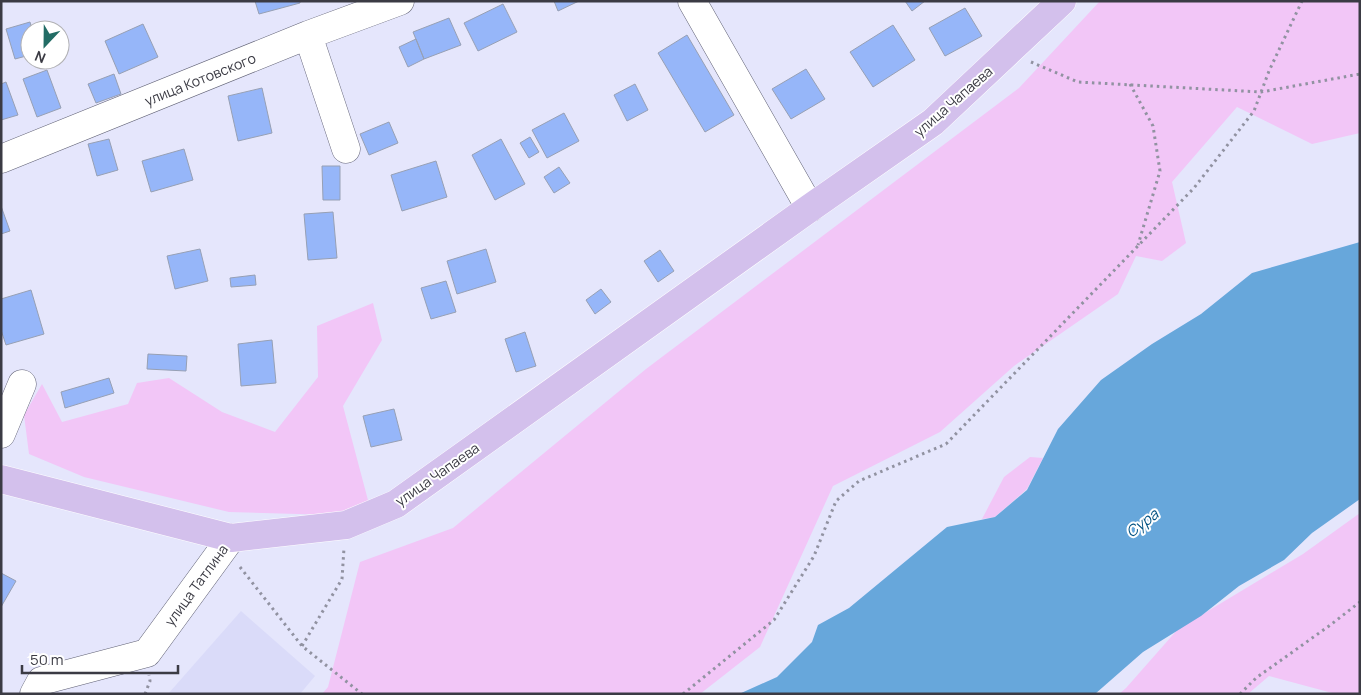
<svg xmlns="http://www.w3.org/2000/svg" width="1361" height="695" font-family="Manrope,sans-serif">
	<style>
		.built { fill: #dadbf9 }
		.green { fill: #f2c6f7 }
		.water { fill: #67a7db }
		.building { fill: #96b6f9; stroke: #97a0b4 }
		.lines { fill: none; stroke-linecap: round; stroke-linejoin: round }
		.minor-casing { stroke: #626376; stroke-width: 29 }
		.major-casing { stroke: #fff; stroke-width: 29 }
		.path { stroke: #9192a1; stroke-width: 3; stroke-dasharray: 2.5 4; stroke-linecap: butt }
		.minor { stroke: #fff; stroke-width: 28 }
		.major { stroke: #d3c0ec; stroke-width: 28 }
		.labels { text-anchor: middle; dominant-baseline: central; stroke-width: 4; stroke-linejoin: round; paint-order: stroke }
		.street-label { font-size: 14px; fill: #3b3b44; stroke: #fff }
		.water-label { font-size: 15px; font-style: italic; fill: #005182; stroke: #fff }
	</style>
	<rect width="100%" height="100%" fill="#e5e6fc"/>
	<!-- built -->
	<path class="built" d="M241,611L315,676L300,694H168Z"/>
	<!-- green -->
	<path class="green" d="M1100,1H1360V133L1312,144L1237,107L1172,182L1186,243L1162,261L1136,256L1118,294L1014,366L940,432L833,486L760,647L700,694H322L328,687L360,562L453,528L646,369L1019,88Z
		M373,303L382,340L343,406L369,504L333,515L229,512L84,477L29,454L24,415L42,384L62,422L128,404L137,383L169,378L222,412L275,432L318,377L317,326Z
		M1030,457L1043,458L1027,489L995,517L982,519L1004,477Z
		M1360,513V694H1336L1269,676L1248,694H1119L1126,688L1178,629L1303,554Z"/>
	<!-- water -->
	<path class="water" d="M1360,242V499L1312,533L1284,560L1239,586L1201,616L1143,652L1095,694H739L777,677L812,642L818,625L849,608L947,527L995,517L1027,490L1058,429L1101,380L1152,344L1201,314L1252,273Z"/>
	<!-- building -->
	<path class="building" d="M255,1H300V3L259,14Z
		M554,1H579L558,11Z
		M905,1H925L912,11Z
		M503,4L517,32L478,51L464,23Z
		M965,8L982,36L945,56L929,28Z
		M449,18L461,45L424,59L413,32Z
		M30,22L32,30H30V55L15,59L6,29Z
		M143,24L158,57L119,74L105,41Z
		M893,25L915,60L873,87L850,52Z
		M687,35L734,115L705,132L658,53Z
		M416,39L424,59L408,67L399,47Z
		M806,69L825,99L791,119L772,89Z
		M47,70L61,108L37,117L23,79Z
		M114,74L121,94L96,103L88,84Z
		M6,82L18,115L1,120V84Z
		M635,84L648,110L627,121L614,95Z
		M262,88L272,133L238,141L228,96Z
		M564,113L579,141L547,158L532,130Z
		M389,122L398,143L369,155L360,134Z
		M530,137L539,152L529,158L520,143Z
		M109,139L118,170L97,176L88,144Z
		M501,139L525,184L495,200L472,155Z
		M184,149L193,180L151,192L142,161Z
		M436,161L447,197L402,211L391,175Z
		M322,166H340V200H323Z
		M559,167L570,183L554,193L544,177Z
		M1,206L10,231L1,234Z
		M333,212L337,258L308,260L304,214Z
		M200,249L208,281L175,289L167,256Z
		M486,249L496,282L457,294L447,261Z
		M660,250L674,271L658,282L644,261Z
		M255,275L256,285L231,287L230,278Z
		M446,281L456,312L431,319L421,288Z
		M601,289L611,302L595,314L586,300Z
		M31,290L44,334L6,345L1,330V299Z
		M525,332L536,366L516,372L505,339Z
		M272,340L276,383L241,386L238,344Z
		M148,354L187,356L186,371L147,369Z
		M109,378L114,393L65,408L61,392Z
		M394,409L402,440L371,447L363,416Z
		M1,573L16,581L1,607Z"/>
	<g class="lines">
		<defs>
			<path id="minor" d="M692,1L810,208
				M308,35L346,149
				M1,159L308,35L400,1
				M1,434L22,384
				M34,694L41,681L147,653L231,538"/>
			<path id="major" d="M1,479L231,538L346,525L396,504L810,208L933,122L1062,1"/>
		</defs>
		<!-- minor casing -->
		<use href="#minor" class="minor-casing"/>
		<!-- major casing -->
		<use href="#major" class="major-casing"/>
		<!-- path -->
		<path class="path" d="M1031,62L1078,82L1261,92L1360,74
			M1130,84L1153,126L1160,171L1138,245
			M240,567L302,646L362,694
			M302,646L342,579L344,548
			M145,694L150,681L149,675
			M683,694L774,620L814,556L836,501L859,481L946,444L1194,188L1254,111L1269,71L1302,1
			M1240,694L1256,678L1329,626L1360,602"/>
		<!-- minor -->
		<use href="#minor" class="minor"/>
		<!-- major -->
		<use href="#major" class="major"/>
	</g>
	<g class="labels">
		<!-- street labels -->
		<g class="street-label">
			<text transform="translate(200 79) rotate(-22)">улица Котовского</text>
			<text transform="translate(953 101) rotate(-41)">улица Чапаева</text>
			<text transform="translate(437 474) rotate(-35)">улица Чапаева</text>
			<text transform="translate(196 585) rotate(-54)">улица Татлина</text>
		</g>
		<!-- water labels -->
		<g class="water-label">
			<text transform="translate(1142 523) rotate(-38)">Сура</text>
		</g>
	</g>
	<!-- border -->
	<rect width="1361" height="695" fill="none" stroke="#3b3b44" stroke-width="5"/>
	<!-- north arrow -->
	<g transform="translate(45 45) rotate(202)"><circle r="24" fill="#ffffff" stroke="#b1b1b4"/>
	<path d="M0-4L9 19L0 12L-9 19Z" fill="#226c65"/>
	<text y="-8" font-size="14" font-weight="bold" text-anchor="middle" fill="#3b3b44">N</text>
	</g>
	<!-- scale -->
	<path d="M22 665v8h156v-8" fill="none" stroke="#3b3b44" stroke-width="2.5"/>
	<text x="30" y="665" font-size="15" fill="#3b3b44" stroke="#ffffff" stroke-width="4" paint-order="stroke">50 m</text>
</svg>
